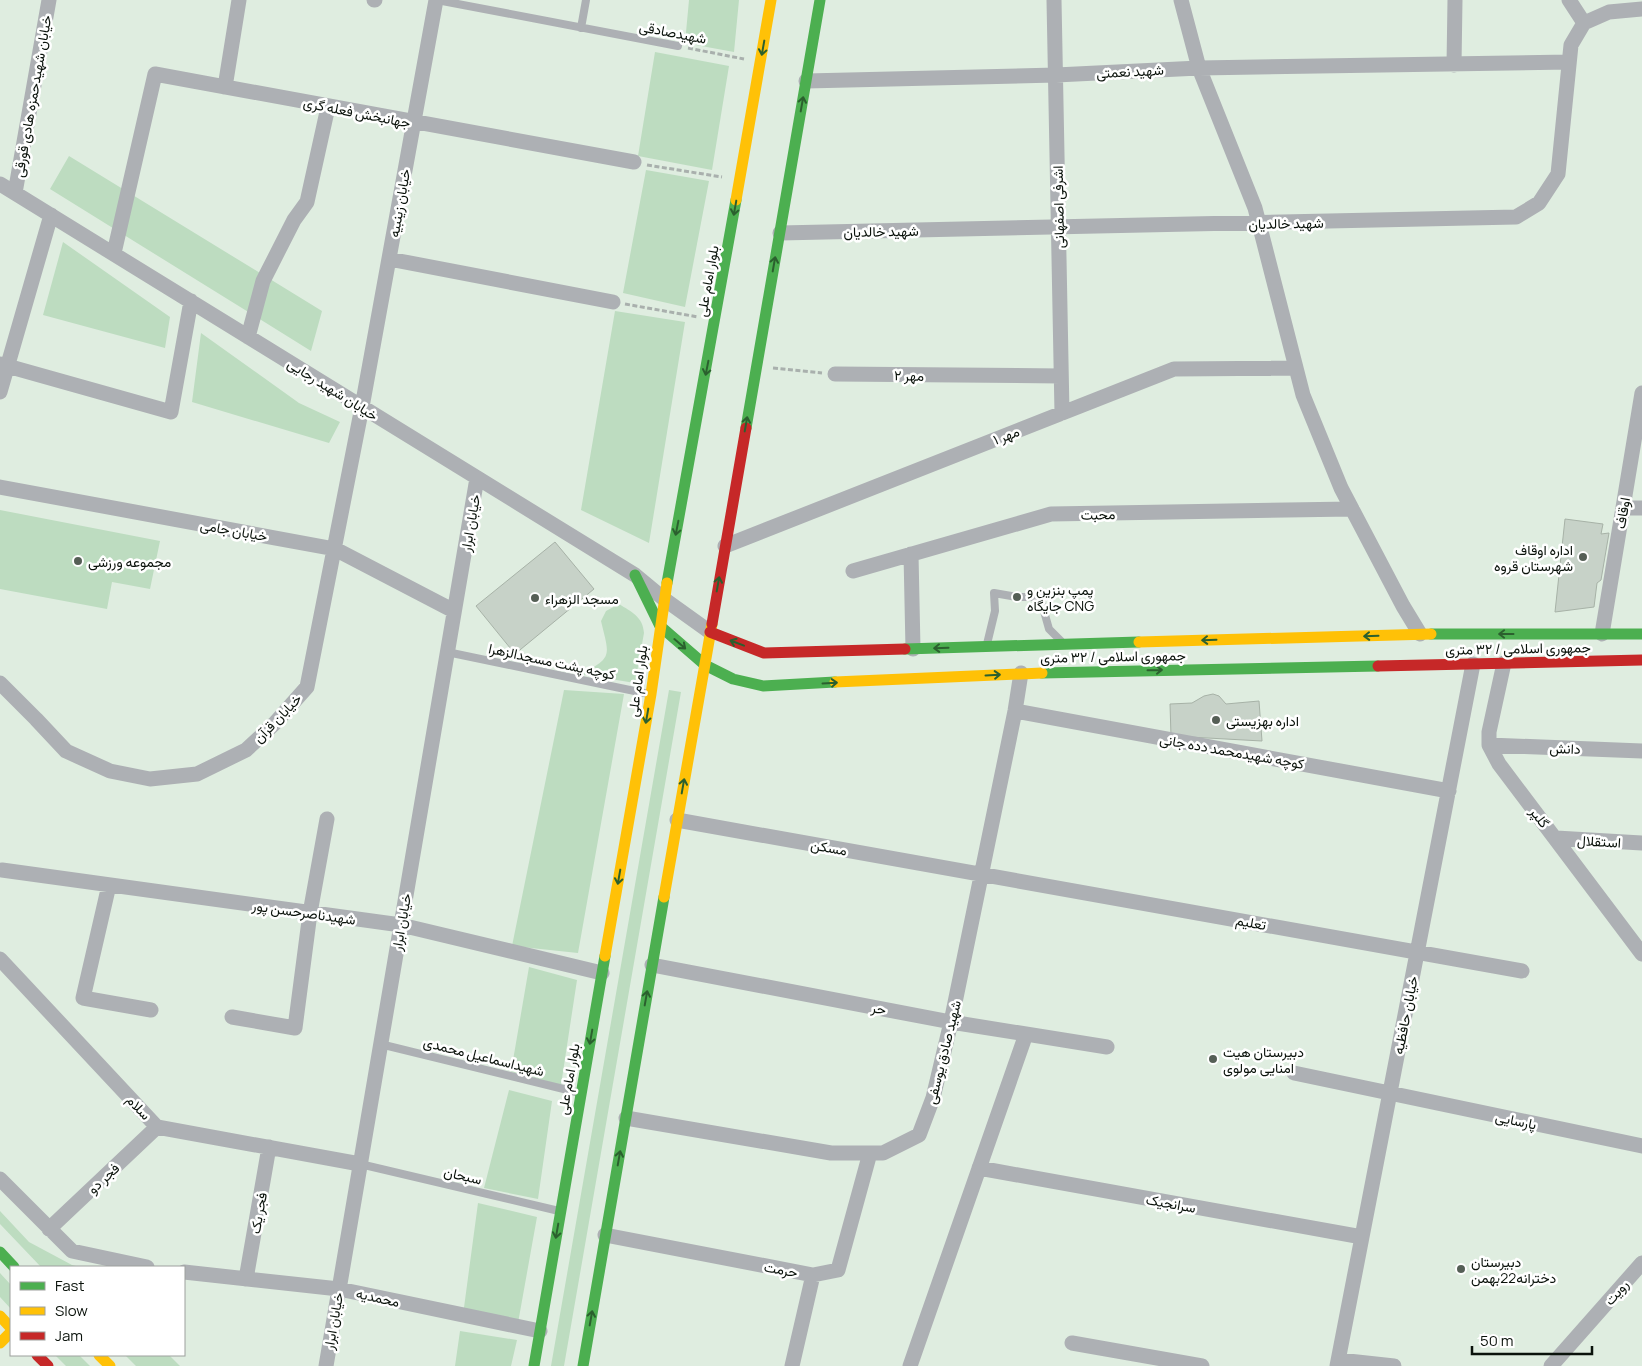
<svg xmlns="http://www.w3.org/2000/svg" width="1642" height="1366" font-family="Manrope,Vazirmatn,sans-serif">
	<style>
		.green { fill: #bddcc0 }
		.building { fill: #c7d2c8; stroke: #a7b2a7 }
		.lines { fill: none; stroke-linecap: round; stroke-linejoin: round }
		.path { stroke: #a9b0ad; stroke-width: 3; stroke-dasharray: 5 2.5; stroke-linecap: butt }
		.lane { stroke: #adb0b4; stroke-width: 8 }
		.street { stroke: #adb0b4; stroke-width: 15 }
		.fast { stroke: #4caf50; stroke-width: 11 }
		.slow { stroke: #ffc107; stroke-width: 11 }
		.jam { stroke: #c62828; stroke-width: 11 }
		.oneway { stroke: #2b602e }
		.poi-dot { fill: #555f56; stroke: #fff; stroke-width: 2 }
		.labels { text-anchor: middle; dominant-baseline: central; stroke-width: 5; stroke-linejoin: round; paint-order: stroke }
		.street-label { font-size: 14px; fill: #0a120b; stroke: #fff }
		.poi-label { font-size: 14px; fill: #0a120b; stroke: #fff; text-anchor: start }
	</style>
	<rect width="100%" height="100%" fill="#dfede0"/>
	<!-- green -->
	<path class="green" d="M689,0H739L734,52L685,43Z
		M655,52L729,66L712,170L638,156Z
		M69,156L322,311L311,351L50,189Z
		M646,170L709,181L685,307L623,293Z
		M63,242L170,317L165,348L43,315Z
		M615,311L685,322L649,543L581,510Z
		M201,333L299,403L340,422L329,443L192,402Z
		M0,510L160,541L150,589L112,582L107,609L0,589Z
		M619,604C632,612 643,617 644,633L635,683L580,674C614,658 609,655 601,621L606,611Z
		M564,690L624,694L578,953L512,946Z
		M669,690L681,692L564,1366H551Z
		M529,967L577,980L561,1085L511,1072Z
		M509,1090L552,1101L538,1199L484,1188Z
		M478,1203L537,1217L518,1323L463,1315Z
		M0,1211L29,1242L72,1265L80,1267H41L0,1224Z
		M0,1273L11,1285V1309L0,1297Z
		M460,1331L517,1340L511,1366H455Z
		M55,1355H79L90,1366H66Z
		M125,1355H169L180,1366H136Z"/>
	<!-- building -->
	<path class="building" d="M1565,519L1603,524L1601,534L1609,533L1601,580L1597,583L1594,607L1555,612Z
		M555,542L594,589L515,654L476,606Z
		M1213,694L1219,696L1226,704L1259,701L1262,741L1171,736L1170,704L1192,703L1204,696Z"/>
	<g class="lines">
		<!-- path -->
		<path class="path" d="M688,48L744,59
			M647,165L722,177
			M625,304L698,317
			M773,368L822,373"/>
		<!-- lane -->
		<path class="lane" d="M437,0L678,46
			M581,28L586,0
			M987,644L995,611L994,593L1017,597H1040L1049,629L1061,641
			M447,652L649,694
			M380,1044L580,1093
			M360,1164L559,1211"/>
		<!-- street -->
		<path class="street" d="M374,0H375
			M1054,0L1062,413
			M1181,0L1199,68L1255,208L1303,395L1341,488L1403,606L1420,634
			M1569,0L1584,23
			M1454,65L1455,0
			M806,81L1056,75L1199,68L1569,62
			M225,87L239,0
			M0,184L635,575L664,599L710,632
			M15,193L49,0
			M780,233L1516,217L1539,203L1558,174L1571,45L1584,23L1609,12L1642,9
			M114,253L155,74L634,162
			M389,259L613,302
			M248,337L263,281L294,220L307,202L328,107
			M0,364L171,412L191,301
			M835,374L1061,376
			M0,392L51,215
			M0,487L335,549L454,611
			M1623,508H1642
			M725,546L1174,369L1296,368
			M911,554L913,649
			M853,571L1051,514L1352,509
			M1602,634L1642,393
			M1504,663L1489,732V745L1499,764L1642,954
			M0,683L36,719L66,751L110,771L150,779L197,774L246,750L275,723L307,687L362,407L436,0
			M1015,711L1449,791
			M1489,745L1642,751
			M677,820L1522,971
			M1556,838L1642,843
			M2,870L401,925L602,973
			M109,885L83,998L151,1010
			M0,959L157,1127L360,1164
			M652,965L951,1022L1107,1047
			M232,1017L295,1028L310,913L327,819
			M1294,1073L1642,1146
			M626,1118L831,1153H883L919,1135L933,1098L951,1022L1015,711L1021,673
			M979,1168L1362,1237
			M0,1179L72,1251L147,1267
			M49,1229L157,1127
			M605,1235L813,1275L838,1270L870,1153
			M184,1272L339,1289L540,1331
			M246,1279L269,1147
			M1072,1343L1202,1366
			M1339,1360L1394,1366
			M326,1366L477,478
			M792,1366L813,1275
			M910,1366L1026,1034
			M1337,1366L1473,664
			M1551,1366L1642,1263"/>
		<!-- fast -->
		<path class="fast" d="M746,428L820,0
			M635,575L660,626L705,665L733,679L763,686L835,682
			M667,583L736,200
			M1431,634H1642
			M905,649L1139,642
			M1042,673L1378,666
			M0,1252L14,1267
			M534,1366L605,956
			M583,1366L664,897"/>
		<!-- slow -->
		<path class="slow" d="M736,200L771,0
			M1139,642L1431,634
			M835,682L1042,673
			M664,897L712,624
			M605,956L651,694L667,583
			M0,1316L11,1328
			M0,1343L11,1332
			M99,1355L110,1366"/>
		<!-- jam -->
		<path class="jam" d="M712,624L746,428
			M710,632L764,653L905,649
			M1378,666L1642,660
			M37,1355L48,1366"/>
	</g>
	<!-- one-way arrows -->
	<defs><path id="oneway-shaft" d="M-6 0H5M1.5-3L5.5 0L1.5 3" fill="none" stroke-width="1.6" stroke-linecap="round" stroke-linejoin="round" transform="scale(1.25)"/></defs>
	<g class="oneway">
		<use href="#oneway-shaft" transform="translate(763 48) rotate(100)"/>
		<use href="#oneway-shaft" transform="translate(802 104) rotate(-80)"/>
		<use href="#oneway-shaft" transform="translate(735 208) rotate(100)"/>
		<use href="#oneway-shaft" transform="translate(774 264) rotate(-80)"/>
		<use href="#oneway-shaft" transform="translate(707 368) rotate(101)"/>
		<use href="#oneway-shaft" transform="translate(746 424) rotate(-80)"/>
		<use href="#oneway-shaft" transform="translate(677 528) rotate(101)"/>
		<use href="#oneway-shaft" transform="translate(718 584) rotate(-80)"/>
		<use href="#oneway-shaft" transform="translate(1506 634) rotate(180)"/>
		<use href="#oneway-shaft" transform="translate(1371 636) rotate(178)"/>
		<use href="#oneway-shaft" transform="translate(1209 640) rotate(178)"/>
		<use href="#oneway-shaft" transform="translate(737 643) rotate(-159)"/>
		<use href="#oneway-shaft" transform="translate(680 644) rotate(41)"/>
		<use href="#oneway-shaft" transform="translate(941 648) rotate(178)"/>
		<use href="#oneway-shaft" transform="translate(1155 670) rotate(-1)"/>
		<use href="#oneway-shaft" transform="translate(993 675) rotate(-3)"/>
		<use href="#oneway-shaft" transform="translate(830 683) rotate(-3)"/>
		<use href="#oneway-shaft" transform="translate(647 716) rotate(100)"/>
		<use href="#oneway-shaft" transform="translate(683 786) rotate(-80)"/>
		<use href="#oneway-shaft" transform="translate(619 877) rotate(100)"/>
		<use href="#oneway-shaft" transform="translate(646 998) rotate(-80)"/>
		<use href="#oneway-shaft" transform="translate(591 1037) rotate(100)"/>
		<use href="#oneway-shaft" transform="translate(619 1158) rotate(-80)"/>
		<use href="#oneway-shaft" transform="translate(557 1231) rotate(100)"/>
		<use href="#oneway-shaft" transform="translate(591 1318) rotate(-80)"/>
	</g>
	<!-- markers -->
	<g class="poi-dot">
		<circle cx="1583" cy="557" r="5"/>
		<circle cx="78" cy="561" r="5"/>
		<circle cx="1017" cy="597" r="5"/>
		<circle cx="535" cy="598" r="5"/>
		<circle cx="1216" cy="720" r="5"/>
		<circle cx="1213" cy="1059" r="5"/>
		<circle cx="1461" cy="1269" r="5"/>
	</g>
	<g class="labels">
		<!-- street labels -->
		<g class="street-label">
			<text transform="translate(673 32) rotate(11)">شهیدصادقی</text>
			<text transform="translate(1130 71) rotate(-3)">شهید نعمتی</text>
			<text transform="translate(32 96) rotate(-80)">خیابان شهیدحمزه هادی قورقی</text>
			<text transform="translate(357 112) rotate(11)">جهانبخش فعله گری</text>
			<text transform="translate(399 203) rotate(-80)">خیابان زینبیه</text>
			<text transform="translate(1058 207) rotate(-91)">اشرفی اصفهانی</text>
			<text transform="translate(1286 223) rotate(-1)">شهید خالدیان</text>
			<text transform="translate(881 231) rotate(-1)">شهید خالدیان</text>
			<text transform="translate(707 281) rotate(-80)">بلوار امام علی</text>
			<text transform="translate(909 375) rotate(1)">مهر ۲</text>
			<text transform="translate(333 389) rotate(32)">خیابان شهید رجایی</text>
			<text transform="translate(1006 435) rotate(-21)">مهر ۱</text>
			<text transform="translate(1622 513) rotate(-80)">اوقاف</text>
			<text transform="translate(1098 514) rotate(-1)">محبت</text>
			<text transform="translate(470 523) rotate(-80)">خیابان ابرار</text>
			<text transform="translate(234 530) rotate(10)">خیابان جامی</text>
			<text transform="translate(1518 648) rotate(-1)">جمهوری اسلامی / ۳۲ متری</text>
			<text transform="translate(1113 656) rotate(-1)">جمهوری اسلامی / ۳۲ متری</text>
			<text transform="translate(552 661) rotate(12)">کوچه پشت مسجدالزهرا</text>
			<text transform="translate(637 681) rotate(-82)">بلوار امام علی</text>
			<text transform="translate(277 718) rotate(-46)">خیابان قرآن</text>
			<text transform="translate(1565 748) rotate(2)">دانش</text>
			<text transform="translate(1232 751) rotate(10)">کوچه شهیدمحمد دده جانی</text>
			<text transform="translate(1540 817) rotate(53)">گلپر</text>
			<text transform="translate(1599 841) rotate(3)">استقلال</text>
			<text transform="translate(829 847) rotate(10)">مسکن</text>
			<text transform="translate(304 912) rotate(8)">شهیدناصرحسن پور</text>
			<text transform="translate(401 922) rotate(-80)">خیابان ابرار</text>
			<text transform="translate(1251 922) rotate(10)">تعلیم</text>
			<text transform="translate(879 1008) rotate(11)">حر</text>
			<text transform="translate(1405 1015) rotate(-79)">خیابان حافظیه</text>
			<text transform="translate(943 1052) rotate(-76)">شهید صادق یوسفی</text>
			<text transform="translate(484 1056) rotate(14)">شهیداسماعیل محمدی</text>
			<text transform="translate(568 1079) rotate(-80)">بلوار امام علی</text>
			<text transform="translate(139 1107) rotate(47)">سلام</text>
			<text transform="translate(1516 1120) rotate(12)">پارسایی</text>
			<text transform="translate(463 1175) rotate(13)">سبحان</text>
			<text transform="translate(103 1178) rotate(-43)">فجر دو</text>
			<text transform="translate(1171 1203) rotate(10)">سرانجیک</text>
			<text transform="translate(258 1213) rotate(-80)">فجر یک</text>
			<text transform="translate(781 1269) rotate(11)">حرمت</text>
			<text transform="translate(1616 1292) rotate(-49)">رویت</text>
			<text transform="translate(378 1297) rotate(12)">محمدیه</text>
			<text transform="translate(333 1321) rotate(-80)">خیابان ابرار</text>
		</g>
		<!-- poi labels -->
		<g class="poi-label">
			<text x="1573" y="549" text-anchor="end">اداره اوقاف<tspan x="1573" dy="16">شهرستان قروه</tspan></text>
			<text x="88" y="561">مجموعه ورزشی</text>
			<text x="1027" y="589">پمپ بنزین و<tspan x="1027" dy="16">جایگاه CNG</tspan></text>
			<text x="545" y="598">مسجد الزهراء</text>
			<text x="1226" y="720">اداره بهزیستی</text>
			<text x="1223" y="1051">دبیرستان هیت<tspan x="1223" dy="16">امنایی مولوی</tspan></text>
			<text x="1471" y="1261">دبیرستان<tspan x="1471" dy="16">دخترانه22بهمن</tspan></text>
		</g>
	</g>
	<!-- legend -->
	<rect x="10" y="1266" width="175" height="90" fill="#ffffff" stroke="#9da09d"/>
	<rect x="20" y="1282" width="25" height="8" fill="#4caf50" stroke="#9da09d"/>
	<text x="55" y="1291" font-size="15" fill="#0a120b">Fast</text>
	<rect x="20" y="1307" width="25" height="8" fill="#ffc107" stroke="#9da09d"/>
	<text x="55" y="1316" font-size="15" fill="#0a120b">Slow</text>
	<rect x="20" y="1332" width="25" height="8" fill="#c62828" stroke="#9da09d"/>
	<text x="55" y="1341" font-size="15" fill="#0a120b">Jam</text>
	<!-- scale -->
	<path d="M1472 1346v8h120v-8" fill="none" stroke="#0a120b" stroke-width="2.5"/>
	<text x="1480" y="1346" font-size="15" fill="#0a120b" stroke="#ffffff" stroke-width="4" paint-order="stroke">50 m</text>
</svg>
